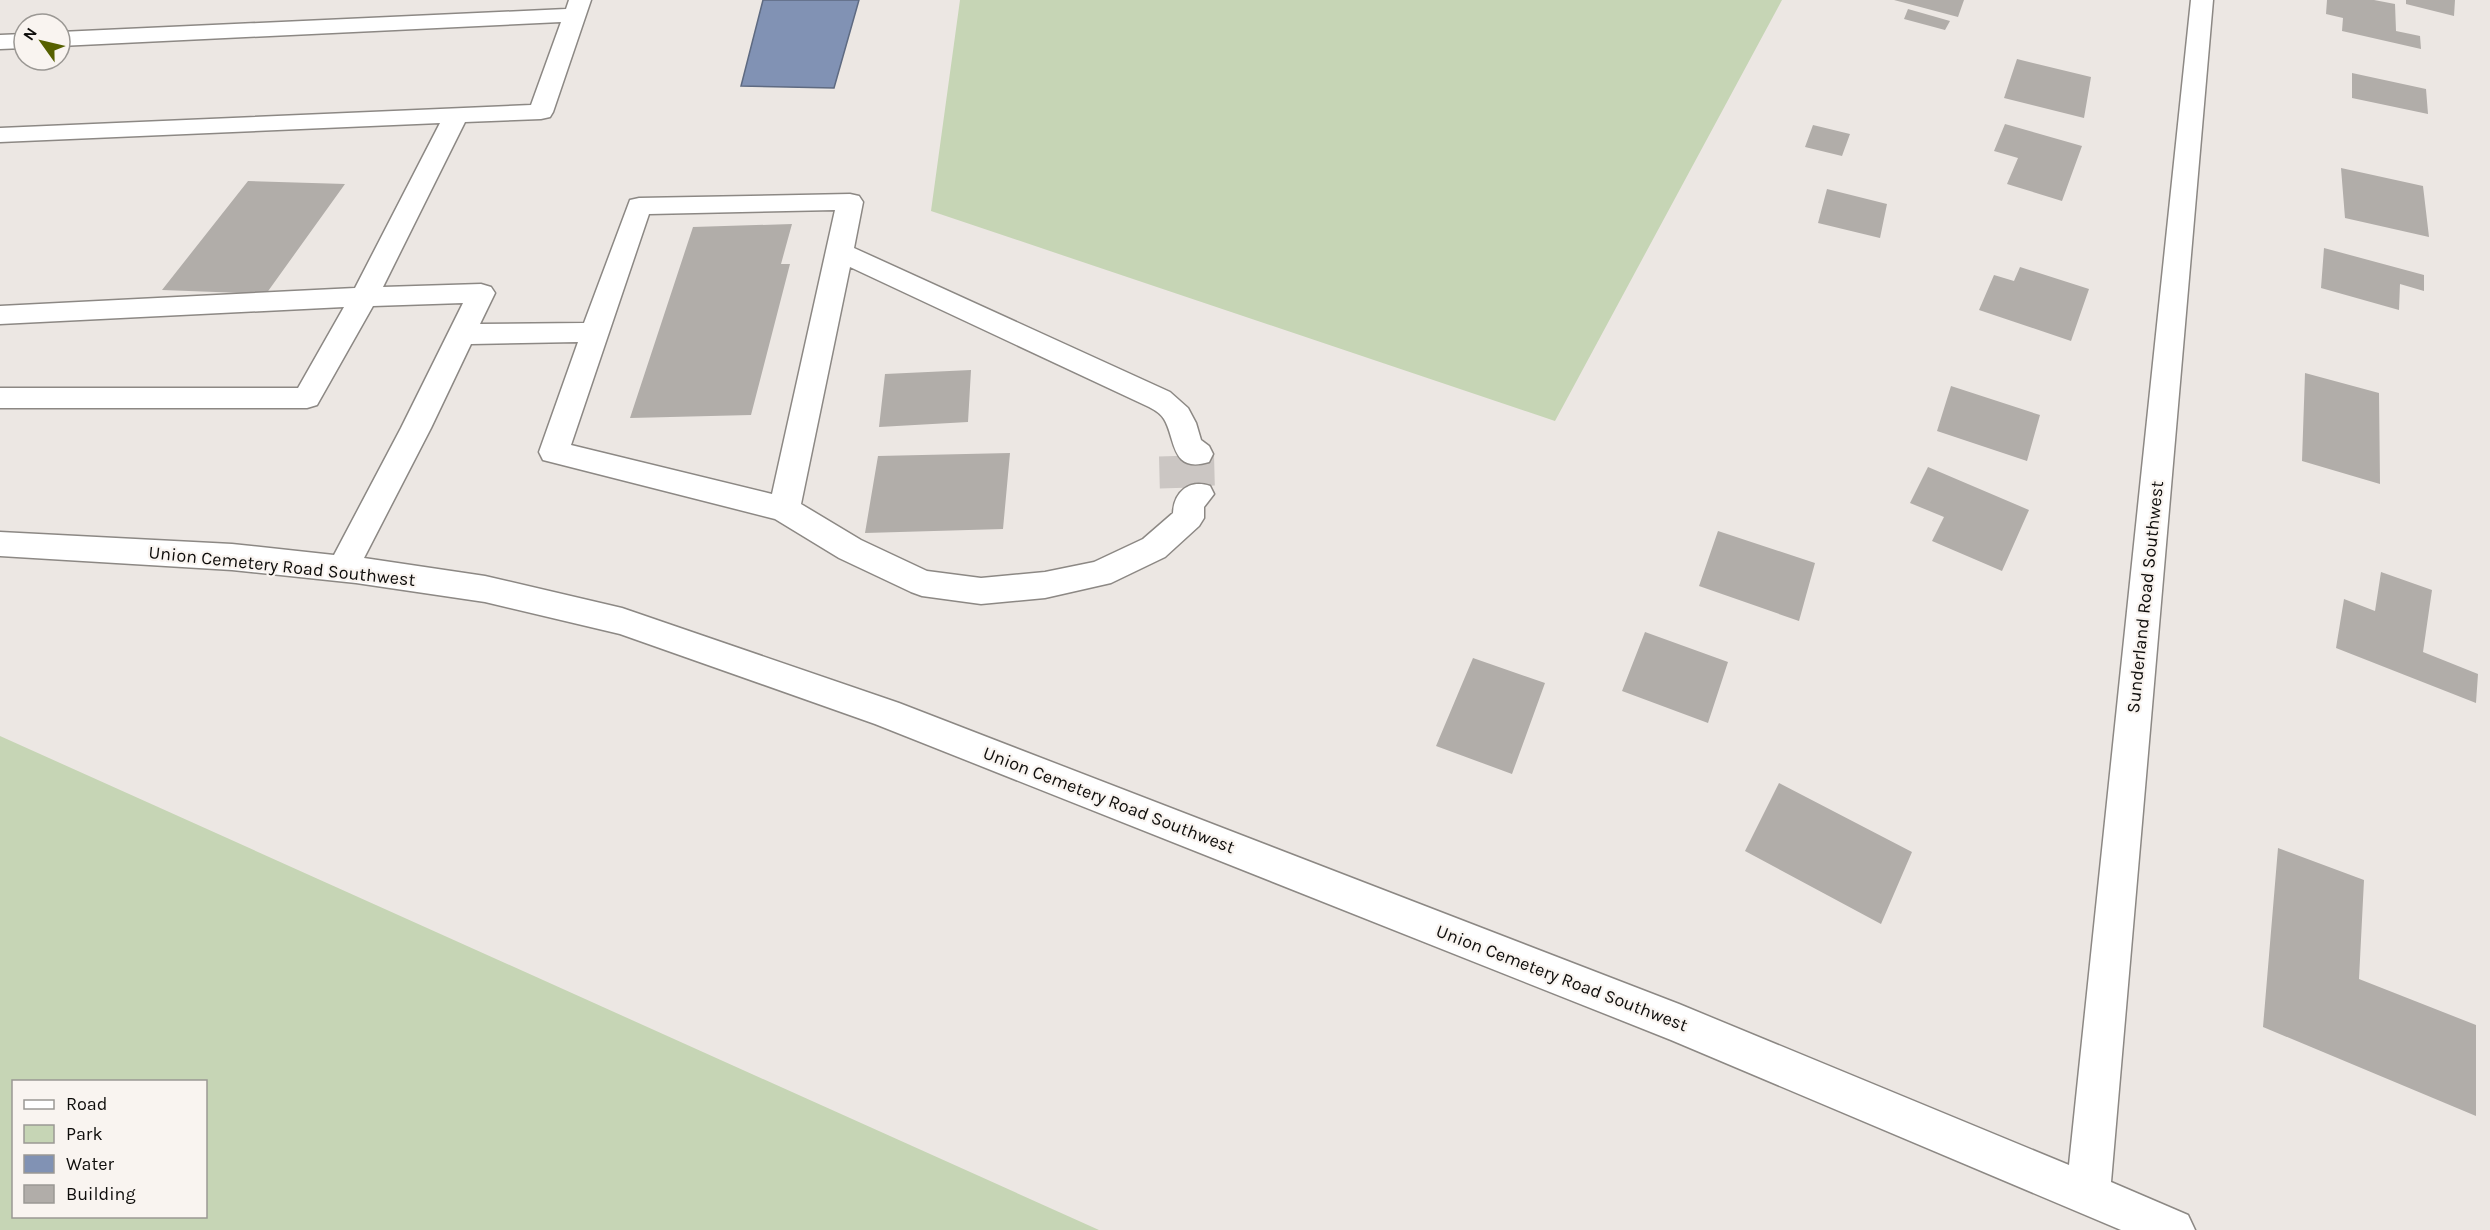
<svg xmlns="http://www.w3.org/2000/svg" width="2490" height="1230" font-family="Karla,sans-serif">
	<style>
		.green { fill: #c6d5b5; fill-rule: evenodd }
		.water { fill: #8192b4; stroke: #5e6a81; stroke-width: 1.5 }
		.building { fill: #b1ada9 }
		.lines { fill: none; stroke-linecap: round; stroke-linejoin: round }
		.minor-tunnel { stroke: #cbc6c3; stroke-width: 32; stroke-dasharray: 32 16; stroke-linecap: butt }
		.minor-casing { stroke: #8c8884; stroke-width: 3 }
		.minor { fill: #fff; fill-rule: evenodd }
		.labels { text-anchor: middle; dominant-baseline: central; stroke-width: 4.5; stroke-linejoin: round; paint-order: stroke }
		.street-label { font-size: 18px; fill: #0e0d0b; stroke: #f9f4f0 }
	</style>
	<rect width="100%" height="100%" fill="#ece7e3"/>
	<!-- green -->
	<path class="green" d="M960,0H1782L1555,421L931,211Z
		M0,736L1099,1230H0ZM14,1082H206V1216H14Z"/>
	<!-- water -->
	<path class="water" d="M763,0H859L834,88L741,86Z"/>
	<!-- building -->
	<path class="building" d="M1894,0H1964L1958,17Z
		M2327,0H2374L2395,4L2396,31L2420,36L2421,49L2342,31L2343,18L2326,14Z
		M2406,0H2455L2454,16L2406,4Z
		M1908,9L1950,21L1945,30L1904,19Z
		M2017,59L2091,77L2084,118L2004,98Z
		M2352,73L2426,89L2428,114L2352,98Z
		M2005,124L2082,146L2062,201L2007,184L2018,158L1994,151Z
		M1813,125L1850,134L1842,156L1805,147Z
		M2341,168L2423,186L2429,237L2345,218Z
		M248,181L345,184L266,294L162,290Z
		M1827,189L1887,204L1880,238L1818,223Z
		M792,224L781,264H790L751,415L630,418L693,227Z
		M2324,248L2424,275V291L2400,284L2399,310L2321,288Z
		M2020,267L2089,289L2071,341L1979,310L1994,275L2014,281Z
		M971,370L968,422L879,427L885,374Z
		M2305,373L2379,393L2380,484L2302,461Z
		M1951,386L2040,415L2027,461L1937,431Z
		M1010,453L1003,529L865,533L878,456Z
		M1928,467L2029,510L2002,571L1932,541L1944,517L1910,503Z
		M1718,531L1815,563L1799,621L1699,586Z
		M2381,572L2432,590L2423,652L2478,674L2476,703L2336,648L2344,599L2375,611Z
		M1645,632L1728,662L1708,723L1622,691Z
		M1473,658L1545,683L1512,774L1436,746Z
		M1779,783L1912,852L1881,924L1745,851Z
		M2278,848L2364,880L2359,979L2476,1025V1116L2263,1027Z"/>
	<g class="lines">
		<!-- minor-tunnel -->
		<path class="minor-tunnel" d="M1198,454L1199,494
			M1175,456L1176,495"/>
		<defs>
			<path id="minor" d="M569,0H591L553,112L550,117L541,119L465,122L383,287L481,284L491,287L495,293L480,324L584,323L630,200L639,198L850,194L859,196L863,202L854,248L1170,392L1188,408L1196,423L1201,440L1209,446L1213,454L1209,462C1170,474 1176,438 1164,419C1161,414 1155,410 1149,407L850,267L801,504L861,540L927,571L981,578L1045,572L1094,562L1143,539L1173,513C1174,492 1189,479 1210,486L1214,494L1204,507V518L1199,526L1165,557L1111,583L1045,598L981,604L922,596L911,592L839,558L775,519L543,460L539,452L578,342L471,344L431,428L364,558L485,576L622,608L899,703L1679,1004L2069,1165L2191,0H2213L2111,1182L2188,1215L2195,1230H2121L1671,1040L875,724L620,634L485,602L356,583L232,570L0,556V532L232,544L334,555L401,428L463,303L373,306L317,405L307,408H0V388H298L344,307L0,324V306L355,288L440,123L0,142V128L531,105L561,22L60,46V32L566,9ZM835,210L772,494L571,445L649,214Z
				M24,34V48L0,49V35Z"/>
		</defs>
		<!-- minor casing -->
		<use href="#minor" class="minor-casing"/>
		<!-- minor -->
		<use href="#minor" class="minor"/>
	</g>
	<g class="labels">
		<!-- street labels -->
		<g class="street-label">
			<text transform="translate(282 566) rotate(6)">Union Cemetery Road Southwest</text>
			<text transform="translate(2145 597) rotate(-84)">Sunderland Road Southwest</text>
			<text transform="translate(1109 800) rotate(21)">Union Cemetery Road Southwest</text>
			<text transform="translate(1562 978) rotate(21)">Union Cemetery Road Southwest</text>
		</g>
	</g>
	<!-- legend -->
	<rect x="12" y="1080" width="195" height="138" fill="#f9f4f0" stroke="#9b9894" stroke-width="1.5"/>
	<rect x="24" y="1100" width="30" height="9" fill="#ffffff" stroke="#9b9894" stroke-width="1.5"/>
	<text x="66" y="1110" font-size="18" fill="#0e0d0b">Road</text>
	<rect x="24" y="1125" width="30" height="18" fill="#c6d5b5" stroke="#9b9894" stroke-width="1.5"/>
	<text x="66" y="1140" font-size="18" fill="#0e0d0b">Park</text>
	<rect x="24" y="1155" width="30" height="18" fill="#8192b4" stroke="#9b9894" stroke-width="1.5"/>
	<text x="66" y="1170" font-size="18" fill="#0e0d0b">Water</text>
	<rect x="24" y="1185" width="30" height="18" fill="#b1ada9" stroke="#9b9894" stroke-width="1.5"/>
	<text x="66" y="1200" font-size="18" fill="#0e0d0b">Building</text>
	<!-- north arrow -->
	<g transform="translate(42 42) rotate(304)"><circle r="28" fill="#f9f4f0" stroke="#9b9894" stroke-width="1.5"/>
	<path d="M0-4.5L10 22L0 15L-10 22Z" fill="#566000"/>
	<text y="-9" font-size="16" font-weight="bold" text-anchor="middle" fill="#0e0d0b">N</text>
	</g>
</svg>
